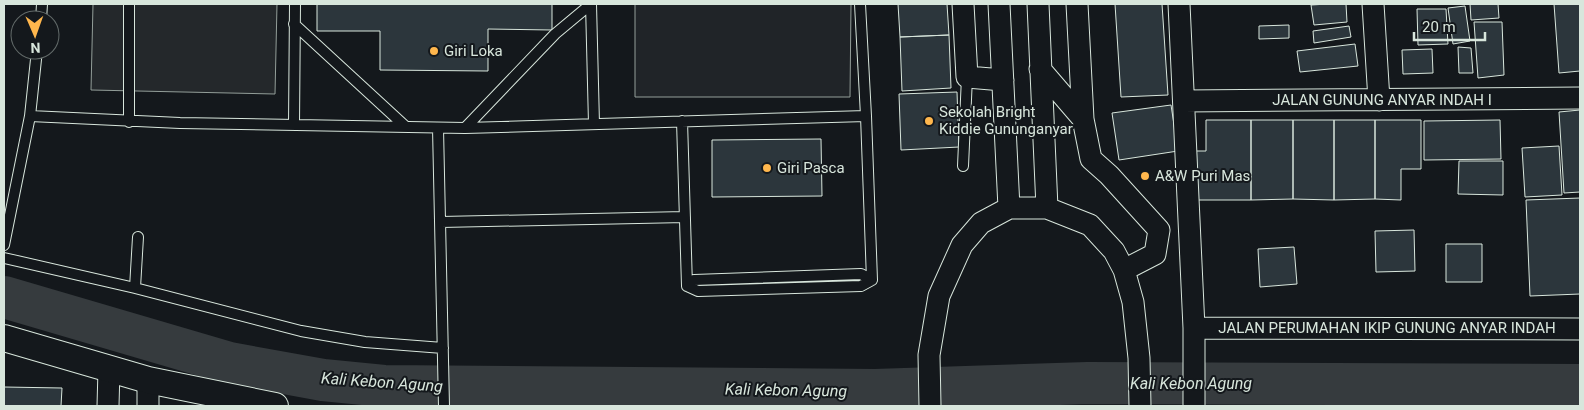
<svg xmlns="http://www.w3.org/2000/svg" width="1584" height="410" font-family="Roboto,sans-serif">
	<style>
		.green { fill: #202428; stroke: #939e99 }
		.parking { fill: #24282b; stroke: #939e99 }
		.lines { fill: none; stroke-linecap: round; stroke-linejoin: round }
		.river { stroke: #363b3e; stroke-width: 42 }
		.building { fill: #2c363c; stroke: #d8e6dc }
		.service-casing { stroke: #d8e6dc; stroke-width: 12 }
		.minor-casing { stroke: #d8e6dc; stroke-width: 23 }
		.tertiary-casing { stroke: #d8e6dc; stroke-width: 28 }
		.service { stroke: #14181c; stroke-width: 10 }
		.minor { stroke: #14181c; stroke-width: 21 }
		.tertiary { stroke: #14181c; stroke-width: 26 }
		.poi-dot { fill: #ffb74d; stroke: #14181c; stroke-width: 2 }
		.labels { text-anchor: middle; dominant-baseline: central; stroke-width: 4; stroke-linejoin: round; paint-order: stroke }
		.poi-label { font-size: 15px; fill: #d8e6dc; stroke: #14181c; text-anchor: start }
		.street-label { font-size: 15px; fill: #d8e6dc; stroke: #14181c }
		.water-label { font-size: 16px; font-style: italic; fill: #d8e6dc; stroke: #14181c }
	</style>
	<rect width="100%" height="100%" fill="#14181c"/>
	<!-- green -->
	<path class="green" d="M635,4H851L850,97H635Z"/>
	<!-- parking -->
	<path class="parking" d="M93,4H277L275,94L91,90Z"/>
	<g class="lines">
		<!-- river -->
		<path class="river" d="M4,297L229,363L323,380L384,386L875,390L1088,383L1580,385"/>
	</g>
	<!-- building -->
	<path class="building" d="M317,4H552V30L488,29V71L380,70V31H317Z
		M898,4H947L949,35L900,37Z
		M1115,4H1162L1168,95L1121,97Z
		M1328,4H1346L1347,22L1314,25L1311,5Z
		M1470,4H1498L1499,18L1471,20Z
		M1554,4H1580V71L1559,73Z
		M1465,6L1470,41L1453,44L1448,8Z
		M1417,9H1446L1448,44L1418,45Z
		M1474,22H1502L1504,75L1478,78Z
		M1289,25V38L1259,39V26Z
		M1349,26L1351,37L1314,43L1313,31Z
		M949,35L951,88L902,91L900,37Z
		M1355,44L1358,66L1300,72L1297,51Z
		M1458,47L1471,48L1473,73H1459Z
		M1432,49L1433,73L1403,74L1402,50Z
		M957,92L959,147L901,150L899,94Z
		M1171,105L1178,151L1119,160L1112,113Z
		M1580,110V192L1564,193L1559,112Z
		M1206,120H1251V200H1192L1193,151H1206Z
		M1251,120H1293V199L1251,200Z
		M1293,120H1334V200L1293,199Z
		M1334,120H1375V199L1334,200Z
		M1375,120H1421V169H1401V200L1375,199Z
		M1500,120L1501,159L1424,160V121Z
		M821,139L822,196L712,197V140Z
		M1559,146L1562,195L1525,197L1522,148Z
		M1459,161H1503V195L1458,194Z
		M1580,198V294L1530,296L1526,200Z
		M1414,230L1415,271L1376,272L1375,231Z
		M1446,244H1482V282H1446Z
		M1294,247L1297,284L1260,287L1258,249Z
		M4,387L62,388L61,406H4Z"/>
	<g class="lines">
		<defs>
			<path id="service" d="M129,4V122
				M591,4L594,124
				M860,4L866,116L872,280
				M41,20L42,4
				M294,24L406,127
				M30,116L180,123L465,128L866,116
				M682,121L687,286
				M294,124L295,4
				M438,128L444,406
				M465,128L555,34L591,4
				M963,166L967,77
				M441,222L685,217
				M4,245L30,116L37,50
				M4,258L135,288L301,331L365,342L443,348
				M687,286L694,280L861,274L872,280
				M687,286L698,291L861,286L872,280
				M135,288L138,237"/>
			<path id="minor" d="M963,4L967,77L1003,80
				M999,4L1009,208
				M1038,4L1047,208
				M1077,4L1083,119L1091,159L1109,175L1159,230L1155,254L1124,270
				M1179,4L1194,328V406
				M1373,4L1379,100
				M1040,69L1083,119
				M1184,101L1580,98
				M1194,328L1580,329
				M108,406L109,369
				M148,406V380
				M930,406L929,355L939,296L962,245L981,223L1009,208H1047L1090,225L1114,251L1124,270L1133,302L1139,358L1140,406"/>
			<path id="tertiary" d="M4,338L148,380L275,406"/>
		</defs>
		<!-- service casing -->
		<use href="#service" class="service-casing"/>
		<!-- minor casing -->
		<use href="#minor" class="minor-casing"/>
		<!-- tertiary casing -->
		<use href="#tertiary" class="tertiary-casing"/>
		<!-- service -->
		<use href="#service" class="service"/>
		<!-- minor -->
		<use href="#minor" class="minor"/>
		<!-- tertiary -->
		<use href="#tertiary" class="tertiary"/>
	</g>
	<!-- markers -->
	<g class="poi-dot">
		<circle cx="434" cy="51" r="5"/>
		<circle cx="929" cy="121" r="5"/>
		<circle cx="767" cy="168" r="5"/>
		<circle cx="1145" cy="176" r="5"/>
	</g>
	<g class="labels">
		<!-- poi labels -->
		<g class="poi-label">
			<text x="444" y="51">Giri Loka</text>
			<text x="939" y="112">Sekolah Bright<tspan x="939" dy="17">Kiddie Gununganyar</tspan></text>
			<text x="777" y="168">Giri Pasca</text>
			<text x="1155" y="176">A&amp;W Puri Mas</text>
		</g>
		<!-- street labels -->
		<g class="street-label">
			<text x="1382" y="100">JALAN GUNUNG ANYAR INDAH I</text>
			<text x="1387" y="328">JALAN PERUMAHAN IKIP GUNUNG ANYAR INDAH</text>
		</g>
		<!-- water labels -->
		<g class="water-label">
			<text transform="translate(382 382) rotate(4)">Kali Kebon Agung</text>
			<text x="1191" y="383">Kali Kebon Agung</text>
			<text transform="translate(786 390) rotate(1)">Kali Kebon Agung</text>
		</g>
	</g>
	<!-- border -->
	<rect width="1584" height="410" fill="none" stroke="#d8e6dc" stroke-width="10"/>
	<!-- north arrow -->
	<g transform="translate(35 35) rotate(178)"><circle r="24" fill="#14181c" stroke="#626a69"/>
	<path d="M0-4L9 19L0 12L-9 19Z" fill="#ffb74d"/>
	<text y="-8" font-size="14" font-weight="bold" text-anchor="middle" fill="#d8e6dc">N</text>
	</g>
	<!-- scale -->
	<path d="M1414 32v8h71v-8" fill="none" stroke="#d8e6dc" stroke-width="2.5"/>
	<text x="1422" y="32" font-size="15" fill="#d8e6dc" stroke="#14181c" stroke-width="4" paint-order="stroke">20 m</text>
</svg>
